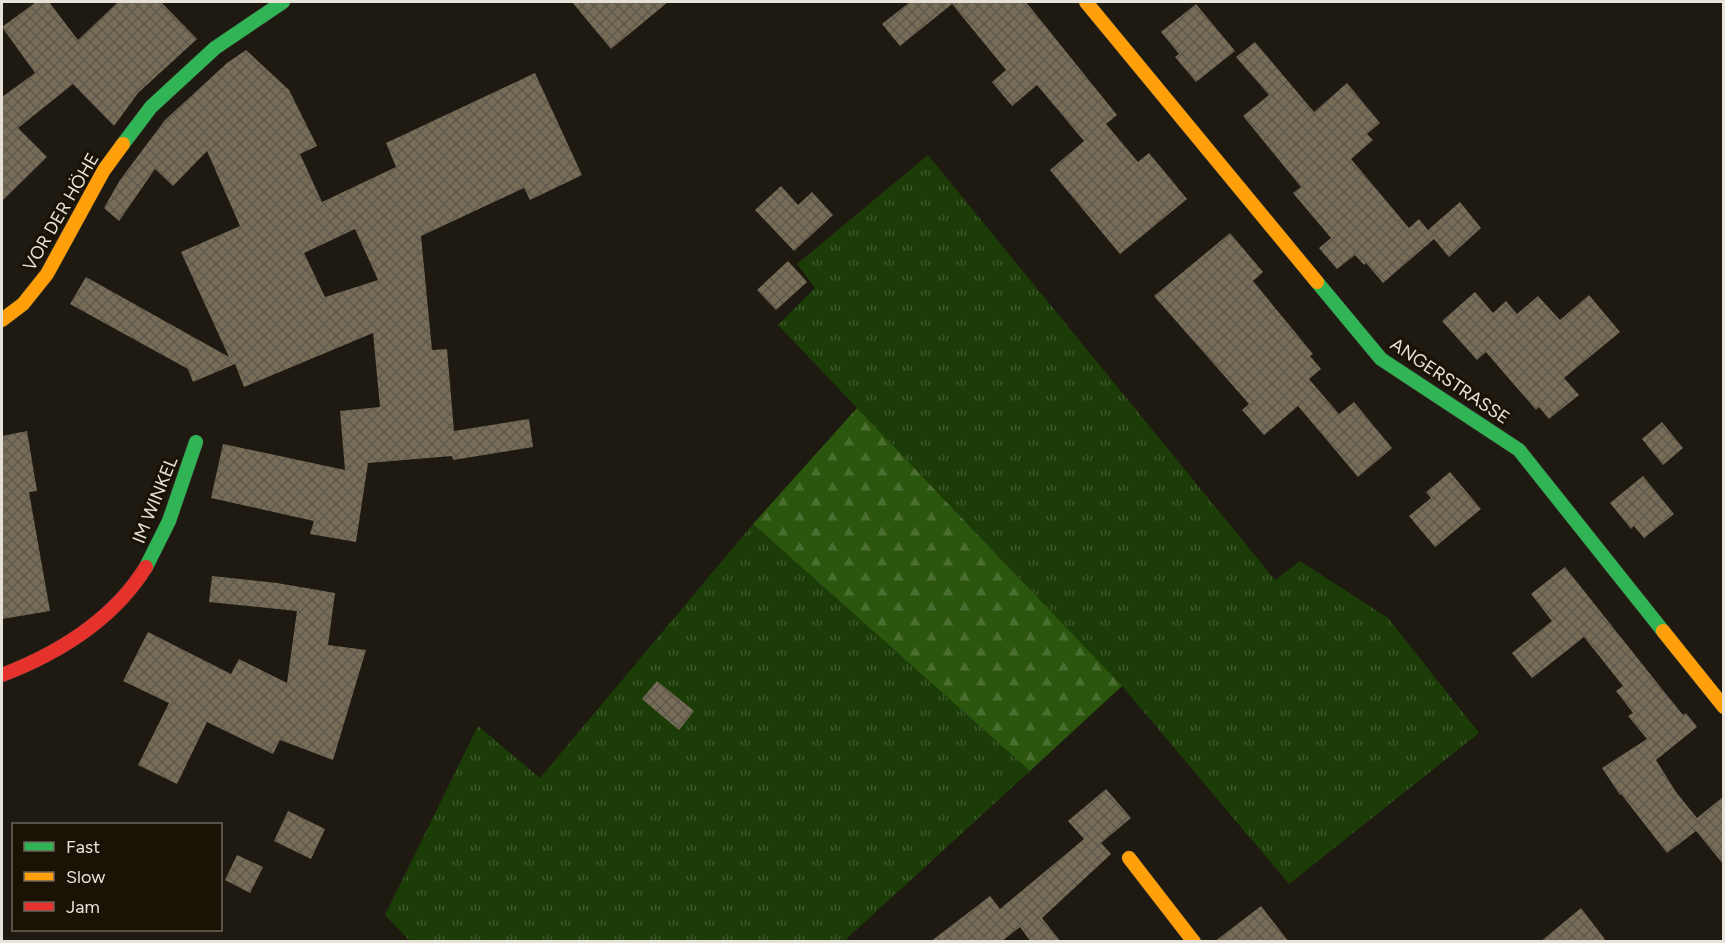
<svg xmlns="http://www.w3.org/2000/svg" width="1725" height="943" font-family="Figtree,sans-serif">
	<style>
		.grass { fill: url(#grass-tufts) }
		.forest { fill: url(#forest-firs) }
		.building { fill: url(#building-cross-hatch); fill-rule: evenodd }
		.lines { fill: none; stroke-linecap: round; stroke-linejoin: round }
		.fast-casing { stroke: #39352f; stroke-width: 15 }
		.slow-casing { stroke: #39352f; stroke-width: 15 }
		.jam-casing { stroke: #39352f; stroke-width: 15 }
		.fast { stroke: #30b455; stroke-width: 14 }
		.slow { stroke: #ff9f0a; stroke-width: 14 }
		.jam { stroke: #e5322d; stroke-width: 14 }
		.labels { text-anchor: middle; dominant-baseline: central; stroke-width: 6; stroke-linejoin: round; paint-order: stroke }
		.street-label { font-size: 18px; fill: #e8e3d9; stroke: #1a1204 }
	</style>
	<defs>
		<pattern id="grass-tufts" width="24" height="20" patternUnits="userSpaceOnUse" patternTransform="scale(1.5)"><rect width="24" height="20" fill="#1c3c07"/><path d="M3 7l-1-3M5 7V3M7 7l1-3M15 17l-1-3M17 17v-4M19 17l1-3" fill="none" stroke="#3d582b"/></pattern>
		<pattern id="forest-firs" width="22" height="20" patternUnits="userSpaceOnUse" patternTransform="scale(1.5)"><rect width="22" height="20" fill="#2a560e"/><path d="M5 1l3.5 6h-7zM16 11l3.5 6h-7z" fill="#496e30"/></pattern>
		<pattern id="building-cross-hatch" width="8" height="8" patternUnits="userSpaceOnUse" patternTransform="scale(1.5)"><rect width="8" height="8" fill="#776c57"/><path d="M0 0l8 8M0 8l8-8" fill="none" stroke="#5e584c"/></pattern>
	</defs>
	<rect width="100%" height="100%" fill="#1e1a11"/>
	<!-- grass -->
	<path class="grass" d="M928,155L1275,580L1300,561L1388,618L1479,733L1289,884L1122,686L778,325L815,288L797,264Z
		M753,524L1030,771L844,941H410L385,915L478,726L540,778Z"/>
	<!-- forest -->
	<path class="forest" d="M857,408L1122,686L1030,771L753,524Z"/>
	<!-- building -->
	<path class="building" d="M36,2H49L78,40L118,2H161L197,39L138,93L114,126L73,84L18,128L47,157L2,201V97L35,73L2,27Z
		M572,2H668L611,49Z
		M910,2H1026L1117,115L1106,124L1138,162L1149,153L1187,199L1120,254L1050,170L1084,141L1037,85L1012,106L992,82L1006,70L952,4L900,46L882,24Z
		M1196,4L1235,51L1196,82L1175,57L1179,54L1161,32Z
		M1255,42L1314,112L1347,83L1380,123L1367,134L1373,140L1351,159L1409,228L1419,219L1428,230L1460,202L1481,228L1449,257L1434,239L1383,283L1366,263L1364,265L1355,255L1337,269L1319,248L1331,238L1293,193L1301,187L1243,116L1269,95L1236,57Z
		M246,50L289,90L317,146L300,154L322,202L396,167L386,143L535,73L582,175L530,200L524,188L421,236L432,350L447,349L454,431L529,419L533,447L453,460L452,456L368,463L356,542L310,534L314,521L211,498L223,444L345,470L340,411L380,407L373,333L244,387L235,364L193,382L188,369L70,304L86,277L229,357L181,252L240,226L207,151L173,186L155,169L119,221L104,208L120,180L165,120L227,63ZM355,229L378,280L325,297L304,253Z
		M781,186L798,205L812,192L833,215L794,251L755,210Z
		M1230,233L1263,272L1253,281L1313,354L1310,356L1321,369L1309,379L1339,414L1354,402L1392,448L1358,477L1298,406L1264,435L1242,410L1249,404L1154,296Z
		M788,261L807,282L776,310L757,290Z
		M1475,292L1493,313L1506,301L1517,314L1538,296L1560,320L1589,295L1620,332L1564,378L1579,395L1549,419L1539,407L1536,410L1486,352L1477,360L1442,321Z
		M1662,422L1683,448L1663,465L1642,439Z
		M27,431L37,491L29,492L50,611L2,619V436Z
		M1450,472L1481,509L1435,547L1409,516L1431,498L1426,492Z
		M1643,476L1674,514L1644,538L1634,526L1631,529L1610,503Z
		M1565,567L1662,689L1683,715L1686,713L1697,727L1656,760L1676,792L1697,818L1724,796V865L1696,831L1667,853L1621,794L1620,795L1602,768L1647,739L1628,716L1633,713L1616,691L1623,686L1584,637L1532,678L1512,653L1552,621L1531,594Z
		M212,576L277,583L335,593L328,645L366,650L333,760L280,740L273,754L207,722L177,784L138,765L169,703L123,681L148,632L231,674L239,659L287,683L297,611L209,602Z
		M657,681L694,711L679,730L642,699Z
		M1106,789L1131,818L1101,843L1111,854L1042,918L1061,942H1031L1020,927L1001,942H930L990,896L1000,909L1084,839L1068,821Z
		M288,811L325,829L311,859L274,841Z
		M237,855L263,867L250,893L225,880Z
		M1261,906L1289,942H1214Z
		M1581,908L1607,942H1540Z"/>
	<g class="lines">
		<defs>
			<path id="fast" d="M123,144L151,107L215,48L283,2
				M1317,282L1381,359L1519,450L1663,631
				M146,567L169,521L196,442"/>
			<path id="slow" d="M1086,2L1317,282
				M2,320L23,304L47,274L104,170L123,144
				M1663,631L1724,707
				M1129,858L1194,942"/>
			<path id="jam" d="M2,675C59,653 113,620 146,567"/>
		</defs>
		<!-- fast casing -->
		<use href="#fast" class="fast-casing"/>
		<!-- slow casing -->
		<use href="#slow" class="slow-casing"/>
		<!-- jam casing -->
		<use href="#jam" class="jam-casing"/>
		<!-- fast -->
		<use href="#fast" class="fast"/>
		<!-- slow -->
		<use href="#slow" class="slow"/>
		<!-- jam -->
		<use href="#jam" class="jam"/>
	</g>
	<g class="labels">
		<!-- street labels -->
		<g class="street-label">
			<text transform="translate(61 212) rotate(-60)">VOR DER HÖHE</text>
			<text transform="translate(1450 381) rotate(34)">ANGERSTRASSE</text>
			<text transform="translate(155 500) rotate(-68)">IM WINKEL</text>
		</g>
	</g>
	<!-- border -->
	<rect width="1725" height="943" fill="none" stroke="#e8e3d9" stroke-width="6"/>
	<!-- legend -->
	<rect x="12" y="823" width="210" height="108" fill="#1a1204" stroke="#6c6659" stroke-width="1.5"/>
	<rect x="24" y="842" width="30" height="9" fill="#30b455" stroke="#6c6659" stroke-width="1.5"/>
	<text x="66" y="853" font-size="18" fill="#e8e3d9">Fast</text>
	<rect x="24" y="872" width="30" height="9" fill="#ff9f0a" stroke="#6c6659" stroke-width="1.5"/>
	<text x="66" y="883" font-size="18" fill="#e8e3d9">Slow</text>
	<rect x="24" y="902" width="30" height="9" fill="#e5322d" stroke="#6c6659" stroke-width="1.5"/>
	<text x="66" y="913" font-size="18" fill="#e8e3d9">Jam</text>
</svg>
